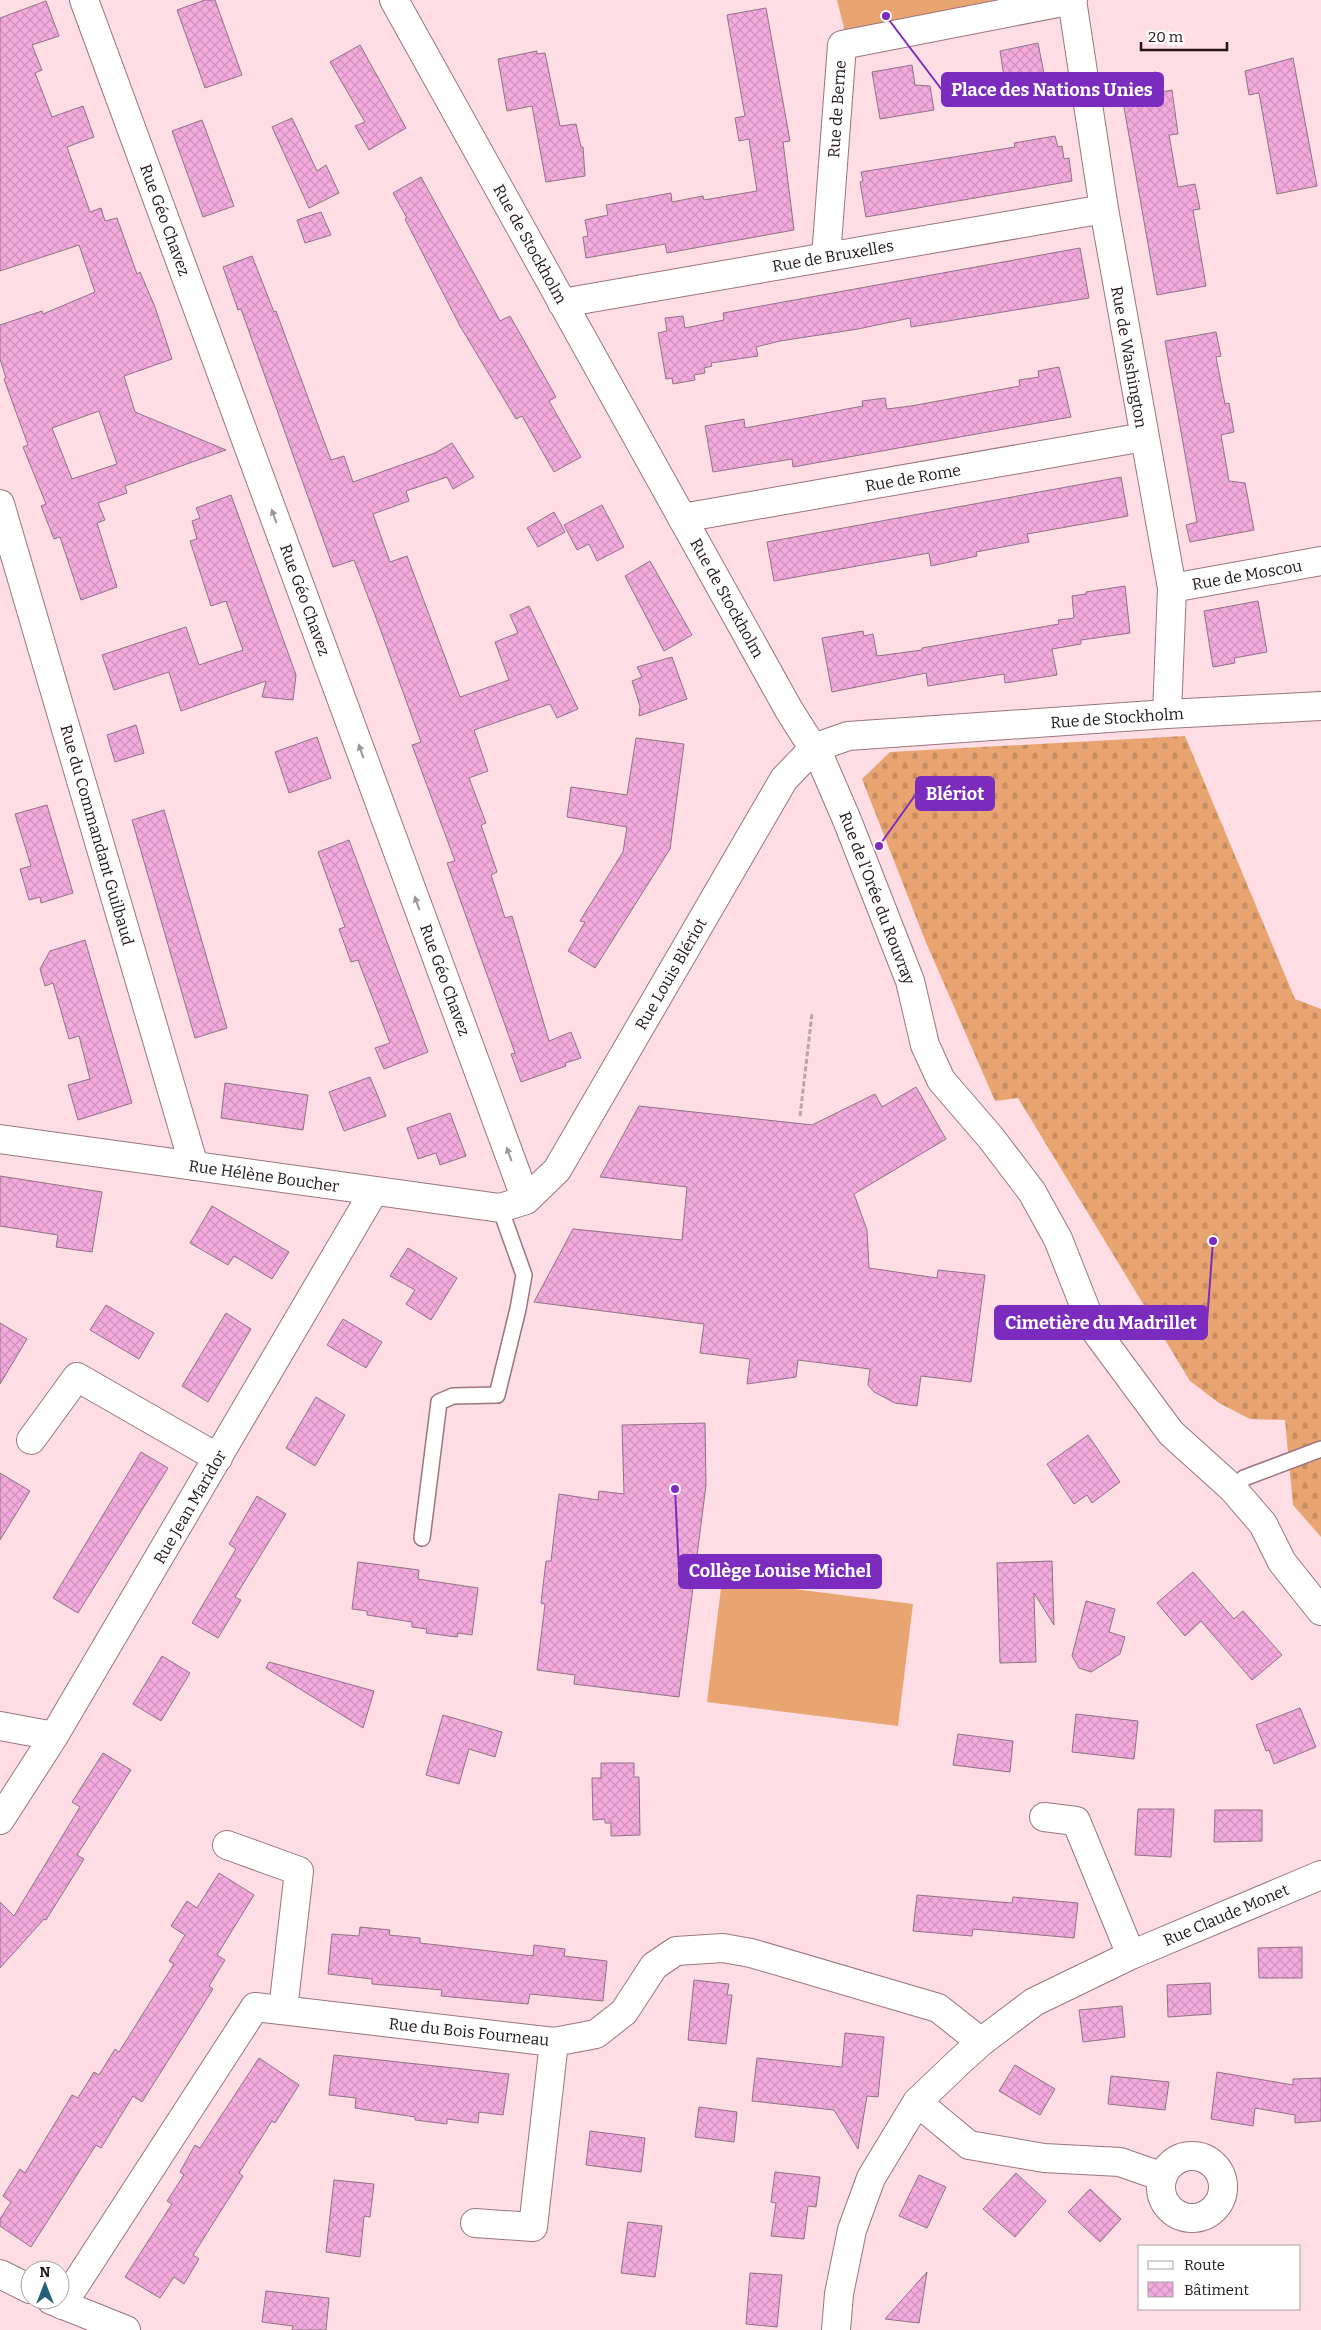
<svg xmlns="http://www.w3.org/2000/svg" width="1321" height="2330" font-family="Bitter,serif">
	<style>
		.grass { fill: #e8a571 }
		.cemetery { fill: url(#cemetery-stones) }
		.building { fill: url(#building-cross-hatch); stroke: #907287; fill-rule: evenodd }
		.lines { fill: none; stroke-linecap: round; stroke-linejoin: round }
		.service-casing { stroke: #9a757d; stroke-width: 18 }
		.minor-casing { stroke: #9a757d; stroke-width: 30 }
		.tertiary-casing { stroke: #9a757d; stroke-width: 30 }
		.path { stroke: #bda1a7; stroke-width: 3; stroke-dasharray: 5 2.5; stroke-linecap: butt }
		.service { stroke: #fff; stroke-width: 15 }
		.minor { stroke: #fff; stroke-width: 28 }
		.tertiary { stroke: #fff; stroke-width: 28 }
		.oneway { fill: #9c9697 }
		.labels { text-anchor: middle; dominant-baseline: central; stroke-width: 4.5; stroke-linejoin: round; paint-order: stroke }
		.street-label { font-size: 16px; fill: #231518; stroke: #fff }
		.leader { fill: none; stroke: #7b2cbf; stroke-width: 2 }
		.callout-dot { fill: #7b2cbf; stroke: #fff; stroke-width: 2 }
		.callout { fill: #7b2cbf; stroke: #7b2cbf; stroke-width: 2 }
		.callout-label { font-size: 18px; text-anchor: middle; font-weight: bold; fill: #fff }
	</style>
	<defs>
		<pattern id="cemetery-stones" width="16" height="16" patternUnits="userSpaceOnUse" patternTransform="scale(1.25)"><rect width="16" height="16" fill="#e8a571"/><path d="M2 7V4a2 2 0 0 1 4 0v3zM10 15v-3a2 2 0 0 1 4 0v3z" fill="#c78d61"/></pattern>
		<pattern id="building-cross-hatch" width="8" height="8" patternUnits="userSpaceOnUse" patternTransform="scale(1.25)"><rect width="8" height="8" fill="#f3aadd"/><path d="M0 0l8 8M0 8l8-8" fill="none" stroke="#d091bd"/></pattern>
	</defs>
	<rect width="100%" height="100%" fill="#ffdde4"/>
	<!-- grass -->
	<path class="grass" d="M837,0H1016L845,32Z
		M722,1580L913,1604L898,1726L707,1702Z"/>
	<!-- cemetery -->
	<path class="cemetery" d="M1185,736L1295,999L1321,1009V1537L1293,1505L1285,1420L1250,1419L1219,1403L1190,1381L1018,1098L995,1101L925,940L862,779L890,752Z"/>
	<!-- building -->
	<path class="building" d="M205,0H215L242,75L205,88L177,10Z
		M46,1L59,36L32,45L42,70L35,73L52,117L83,106L94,137L67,147L90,212L101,208L105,221L117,218L137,274L140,272L155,307L172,359L124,376L135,412L226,450L125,486L127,493L98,503L105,520L97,523L117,587L81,600L60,537L54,539L41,506L46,504L23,447L28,445L4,379L6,378L0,359V325L42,311L43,314L95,292L79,245L0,271V18ZM99,411L117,464L72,479L52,428Z
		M766,8L790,141L783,142L794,230L667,253L665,244L586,258L583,237L588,236L585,220L608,215L606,205L671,193L672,202L703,196L704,200L757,191L749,139L739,141L735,118L745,116L727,15Z
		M1038,43L1047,89L1007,96L1000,51Z
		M360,45L406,128L369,150L355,126L365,122L330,62Z
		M537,51V54L545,53L560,126L576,124L581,147H583L585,176L546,182L532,106L507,111L498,59Z
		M1293,58L1317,186L1277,194L1259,93L1249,95L1245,71Z
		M912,65L915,85L930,86L934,110L880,119L872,72Z
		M1156,72L1159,88H1162V92L1172,90L1178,134L1169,135L1178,187L1195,184L1200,209L1193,210L1206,286L1157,295L1122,96L1127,95L1124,78Z
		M292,118L317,171L326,165L339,193L309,208L272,127Z
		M202,120L234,206L203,217L172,131Z
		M1055,136L1058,147L1062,146L1064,159L1069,158L1072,181L866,217L860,182L863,181L861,172L1015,147L1014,143Z
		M421,177L500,321L510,316L556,397L549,401L581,457L554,472L522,416L516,419L460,326L405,219L407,218L393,193Z
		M321,212L331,235L305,243L297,220Z
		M1080,248L1089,298L911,327L910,318L858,329L780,341L756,347L758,356L711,363L712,366L704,368L705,373L694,375L695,380L673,384L672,378L666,379L658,333L667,331L665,318L683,316L685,328L724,320L723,313Z
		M252,256L274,312L276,311L331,460L344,456L353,482L435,453L452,443L474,477L453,489L447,477L406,491L409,501L373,514L390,562L407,556L460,697L509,680L495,642L518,633L510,615L529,606L578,709L557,718L550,704L474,730L488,771L469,778L486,823L481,825L497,872L491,875L505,918L512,916L549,1041L571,1032L581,1058L565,1063L566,1066L521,1082L511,1054L515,1053L447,863L455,861L412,745L421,742L381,631L354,560L333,567L241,309L238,310L223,267Z
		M1216,332L1221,356L1216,357L1225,404L1229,403L1234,432L1221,435L1229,481L1245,483L1254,530L1190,542L1186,525L1197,522L1165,341Z
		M1059,367L1071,417L793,467L792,459L713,472L705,426L744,419L745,428L863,406L862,401L885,398L887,409L911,406L1020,386L1019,380L1039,377L1038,371Z
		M1121,477L1128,516L1027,534L1029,542L976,552L977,556L931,566L929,553L774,581L767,542Z
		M231,495L296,675L293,700L262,697L266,681L181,711L169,672L114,690L102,655L186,627L199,665L243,650L226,601L211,606L190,541L197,539L192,521L200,518L196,508Z
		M602,505L624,547L597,561L589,544L577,550L564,525Z
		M554,512L565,532L538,547L527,528Z
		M650,561L692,635L664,651L625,576Z
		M1125,586L1130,633L1081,640V644L1052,649L1057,675L1005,683L1004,674L928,686L926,673L832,692L822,638L863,631L864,636L873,634L877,656L922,650V648L1059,624L1058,620L1074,618L1072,596L1086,594V592Z
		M1258,601L1267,652L1234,658L1235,663L1213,667L1204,611Z
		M672,657L687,699L639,716L640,706L632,681L642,677L637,667Z
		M136,725L144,753L115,762L107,735Z
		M317,737L331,778L289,793L275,752Z
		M636,738L684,744L670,849L595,968L568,951L585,922L580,921L623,852L627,827L567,817L571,787L627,795Z
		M47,805L73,893L41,903L40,897L29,900L20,869L31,866L15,814Z
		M164,810L227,1028L195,1038L132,820Z
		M349,840L428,1052L384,1069L375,1048L390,1043L358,960L351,962L339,929L345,927L318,852Z
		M85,940L132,1103L78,1120L68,1085L90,1079L79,1036L69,1039L53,983L45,986L40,969L50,951Z
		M370,1077L386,1116L344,1131L329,1092Z
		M225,1083L308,1095L303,1130L221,1118Z
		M916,1087L946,1139L854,1194L867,1230L869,1268L937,1278L938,1270L985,1275L971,1382L921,1376L917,1406L895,1403L874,1392L868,1385L870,1369L798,1360L796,1377L747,1384L750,1359L700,1353L704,1324L534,1302L573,1229L682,1240L687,1187L600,1177L639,1106L812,1125L875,1094L882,1107Z
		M450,1113L466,1156L440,1165L436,1153L418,1159L407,1128Z
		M0,1176L102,1192L92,1252L56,1247L58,1235L0,1226Z
		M212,1206L289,1252L272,1279L234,1256L228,1265L190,1243Z
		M408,1248L457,1278L431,1320L406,1304L415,1290L390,1276Z
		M106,1305L154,1333L139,1359L90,1330Z
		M226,1313L251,1329L208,1402L182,1386Z
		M343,1319L382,1342L366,1368L327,1345Z
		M0,1323L27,1339L0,1384Z
		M316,1397L345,1415L315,1466L286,1448Z
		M705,1423L706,1485L679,1697L574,1684L575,1675L537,1670L545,1604L541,1603L546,1561H551L559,1494L598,1500L599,1491L624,1494L622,1425Z
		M1088,1435L1120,1482L1092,1503L1087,1495L1074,1504L1047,1464Z
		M141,1452L168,1468L78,1613L53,1598Z
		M0,1473L30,1491L0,1540Z
		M257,1496L286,1514L235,1597L241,1600L218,1638L192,1623L236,1549L229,1544Z
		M1052,1561L1054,1625L1034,1593L1036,1662L1000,1663L997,1563Z
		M358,1562L419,1570L418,1579L478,1588L472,1635L458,1633L457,1637L426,1633L427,1629L412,1627V1622L367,1615V1611L352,1609Z
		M1193,1572L1234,1619L1243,1611L1282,1655L1252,1680L1201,1621L1185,1636L1157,1603Z
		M1086,1601L1115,1609L1109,1632L1125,1637L1120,1654L1091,1672L1079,1668L1072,1656Z
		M162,1656L190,1673L161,1721L133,1704Z
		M269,1662L374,1691L363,1728L266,1668Z
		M1300,1708L1316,1747L1274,1764L1269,1750L1266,1751L1256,1725Z
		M1076,1714L1138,1721L1134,1759L1072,1752Z
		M443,1715L502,1732L495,1757L469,1749L459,1784L426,1775Z
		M958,1734L1013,1741L1010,1772L953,1765Z
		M103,1753L131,1770L77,1855L84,1859L46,1920L44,1919L0,1968V1902L14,1916L80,1807L72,1802Z
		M601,1763H634V1777H639L640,1835L611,1836V1823H605V1819L593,1820L592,1778H601Z
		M1138,1809H1174L1171,1857L1135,1855Z
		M1215,1810H1262V1841L1214,1842Z
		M219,1873L254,1895L217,1955L225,1960L209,1986L213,1989L142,2102L133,2096L101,2148L96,2145L31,2247L0,2226V2219L11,2202L3,2196L20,2169L25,2173L72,2095L78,2098L94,2072L99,2075L115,2049L119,2052L174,1964L169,1961L185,1935L171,1926L187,1901L197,1908Z
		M917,1895L1012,1903L1013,1897L1078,1903L1074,1938L973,1929L972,1936L913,1931Z
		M360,1927L390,1930L389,1935L420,1938V1943L533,1956L534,1945L565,1949L564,1956L607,1961L603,2001L530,1994L528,2004L441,1996L442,1990L372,1984V1979L328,1974L332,1934L359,1936Z
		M1302,1947V1978H1259L1258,1948Z
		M694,1980L729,1984L727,1995H732L726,2044L688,2040Z
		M1210,1983L1211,2014L1168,2017L1167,1985Z
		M1122,2006L1125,2037L1083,2042L1079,2010Z
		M845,2033L884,2037L878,2097L867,2096L858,2149L834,2110L752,2101L757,2058L842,2067Z
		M334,2055L509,2074L503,2115L479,2112L478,2123L447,2119V2124L415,2120V2117L355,2108L356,2098L329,2095Z
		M259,2058L299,2085L275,2123L272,2121L239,2173L243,2176L193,2255L199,2259L184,2284L174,2277L160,2298L125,2277L172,2204L167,2201L184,2175L180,2172L195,2145L200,2148Z
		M1015,2065L1055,2089L1040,2115L999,2091Z
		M1217,2072L1293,2085V2079L1321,2078V2121L1295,2123V2115L1255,2108L1253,2126L1211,2119Z
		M1111,2076L1169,2082L1165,2110L1108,2104Z
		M699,2107L737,2112L734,2142L695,2137Z
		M590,2131L645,2138L641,2172L586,2165Z
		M775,2172L820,2177L816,2207L808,2206L804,2239L771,2236L776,2203L771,2202Z
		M1016,2173L1046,2201L1015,2237L983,2209Z
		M919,2175L946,2187L927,2228L899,2216Z
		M334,2180L374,2184L370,2217L364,2216L360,2257L326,2252Z
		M1090,2189L1121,2219L1100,2242L1068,2212Z
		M628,2222L662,2226L655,2277L621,2273Z
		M927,2272L919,2323L885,2319Z
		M750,2273L782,2275L777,2327L746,2324Z
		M266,2291L329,2298L326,2330H292L293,2326L262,2322Z"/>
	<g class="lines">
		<defs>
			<path id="service" d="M1232,1488L1244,1478L1321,1449
				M422,1538L439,1402L453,1396L497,1395L518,1309L524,1275L500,1208"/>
			<path id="minor" d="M84,0L526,1200
				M1072,0L1104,209L1172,588L1167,714
				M826,257L842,45L1073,0
				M562,303L1104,209
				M0,504L194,1166
				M682,518L1144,437
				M1172,588L1321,561
				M0,1139L500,1208L526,1200L557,1170L784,779L814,748L848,736L1167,714L1321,706
				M31,1440L77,1377L218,1458
				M0,1726L54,1736
				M1044,1817L1076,1821L1131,1955
				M0,1820L54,1736L374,1191
				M227,1845L299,1871L283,2010
				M917,2102L969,2145L1044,2158L1120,2162L1163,2177
				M1161 2187a31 31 0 1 1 62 0a31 31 0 1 1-62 0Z
				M475,2223L533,2227L554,2042
				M62,2305L255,2007L554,2042L596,2034L624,2012L654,1966L676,1951L723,1948L751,1953L938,2008L981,2042
				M836,2330L839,2294L852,2230L871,2178L917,2102L960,2061L981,2042L1034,2002L1131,1955L1321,1875"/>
			<path id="tertiary" d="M394,0L789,710L822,762L847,820L910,981L925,1045L941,1080L991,1138L1032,1192L1058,1239L1086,1310L1097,1333L1171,1433L1232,1488L1263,1524L1282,1562L1321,1611
				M0,2274L30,2289
				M51,2300L126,2330"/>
		</defs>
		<!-- service casing -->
		<use href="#service" class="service-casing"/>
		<!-- minor casing -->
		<use href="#minor" class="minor-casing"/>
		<!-- tertiary casing -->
		<use href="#tertiary" class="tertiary-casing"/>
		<!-- path -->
		<path class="path" d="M800,1116L812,1014"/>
		<!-- service -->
		<use href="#service" class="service"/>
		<!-- minor -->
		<use href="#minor" class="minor"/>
		<!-- tertiary -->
		<use href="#tertiary" class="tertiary"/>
	</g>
	<!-- one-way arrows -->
	<defs><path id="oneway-solid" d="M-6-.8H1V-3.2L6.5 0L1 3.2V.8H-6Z" transform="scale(1.25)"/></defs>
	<g class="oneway">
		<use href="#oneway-solid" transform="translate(274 516) rotate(-110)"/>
		<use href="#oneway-solid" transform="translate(361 751) rotate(-110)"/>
		<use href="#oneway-solid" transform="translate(417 903) rotate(-110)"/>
		<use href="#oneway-solid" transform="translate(509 1154) rotate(-110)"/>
	</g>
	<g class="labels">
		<!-- street labels -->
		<g class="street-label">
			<text transform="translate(837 109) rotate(-86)">Rue de Berne</text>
			<text transform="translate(165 220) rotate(70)">Rue Géo Chavez</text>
			<text transform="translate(530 244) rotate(61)">Rue de Stockholm</text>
			<text transform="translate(833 256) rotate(-10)">Rue de Bruxelles</text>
			<text transform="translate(1129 357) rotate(80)">Rue de Washington</text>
			<text transform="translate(913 478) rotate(-10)">Rue de Rome</text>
			<text transform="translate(1247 575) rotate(-10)">Rue de Moscou</text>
			<text transform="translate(727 598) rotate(61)">Rue de Stockholm</text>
			<text transform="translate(305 600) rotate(70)">Rue Géo Chavez</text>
			<text transform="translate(1117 718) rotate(-4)">Rue de Stockholm</text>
			<text transform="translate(97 835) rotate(74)">Rue du Commandant Guilbaud</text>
			<text transform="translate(877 898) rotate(69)">Rue de l'Orée du Rouvray</text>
			<text transform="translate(671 974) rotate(-60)">Rue Louis Blériot</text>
			<text transform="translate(445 980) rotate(70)">Rue Géo Chavez</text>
			<text transform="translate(264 1176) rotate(8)">Rue Hélène Boucher</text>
			<text transform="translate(190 1507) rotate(-60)">Rue Jean Maridor</text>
			<text transform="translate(1226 1915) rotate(-23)">Rue Claude Monet</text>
			<text transform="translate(469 2032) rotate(6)">Rue du Bois Fourneau</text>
		</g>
	</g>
	<!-- callouts -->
	<path class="leader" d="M886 16L942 90M879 846L916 794M1213 1241L1207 1322M675 1489L679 1571"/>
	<g class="callout-dot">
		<circle cx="886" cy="16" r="5"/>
		<circle cx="879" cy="846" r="5"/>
		<circle cx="1213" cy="1241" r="5"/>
		<circle cx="675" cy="1489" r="5"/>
	</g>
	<g class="callout">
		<rect x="942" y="73" width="221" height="33" rx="5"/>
		<rect x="916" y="777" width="78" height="33" rx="5"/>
		<rect x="995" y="1306" width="212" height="33" rx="5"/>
		<rect x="679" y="1555" width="202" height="33" rx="5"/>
	</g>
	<g class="callout-label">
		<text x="1052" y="96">Place des Nations Unies</text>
		<text x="955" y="800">Blériot</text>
		<text x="1101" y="1329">Cimetière du Madrillet</text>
		<text x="780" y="1577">Collège Louise Michel</text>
	</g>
	<!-- legend -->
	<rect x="1138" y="2245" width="162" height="65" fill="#ffffff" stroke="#a7a1a3"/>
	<rect x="1148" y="2261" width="25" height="8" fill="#ffffff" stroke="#a7a1a3"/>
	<text x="1184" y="2270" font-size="15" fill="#231518">Route</text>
	<rect x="1148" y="2282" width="25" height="15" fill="url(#building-cross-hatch)" stroke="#a7a1a3"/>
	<text x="1184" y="2295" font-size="15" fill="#231518">Bâtiment</text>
	<!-- north arrow -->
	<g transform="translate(45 2285)"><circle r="24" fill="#ffffff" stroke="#a7a1a3"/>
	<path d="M0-4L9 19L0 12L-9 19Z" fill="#265f79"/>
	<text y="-8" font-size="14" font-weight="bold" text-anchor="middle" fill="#231518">N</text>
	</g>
	<!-- scale -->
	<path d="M1141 42v8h86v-8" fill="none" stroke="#231518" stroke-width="2.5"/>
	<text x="1148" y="42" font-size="15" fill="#231518" stroke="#ffffff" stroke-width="4" paint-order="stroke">20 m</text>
</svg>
